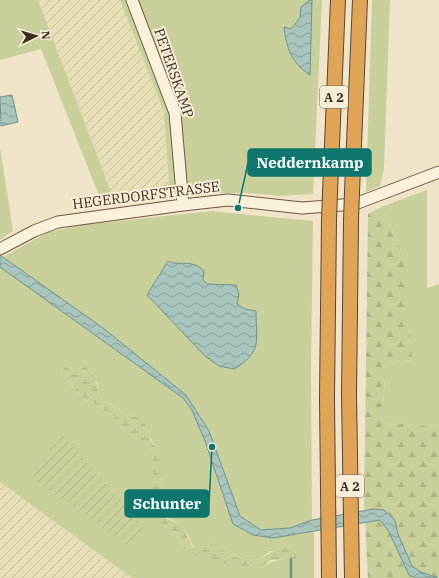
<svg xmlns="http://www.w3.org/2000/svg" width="439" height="578" font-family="'IBM Plex Serif',serif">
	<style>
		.farmland { fill: url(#farmland-furrows) }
		.grass { fill: #c9cf9b; fill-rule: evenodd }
		.forest { fill: url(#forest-firs) }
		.wetland { fill: url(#wetland-marsh) }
		.garden { fill: url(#garden-furrows) }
		.water { fill: url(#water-waves); stroke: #6f938a }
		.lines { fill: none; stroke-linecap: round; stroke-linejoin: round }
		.stream { stroke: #6f938a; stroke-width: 2.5 }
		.secondary-casing { stroke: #6f573f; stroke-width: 13 }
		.highway-casing { stroke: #5b4430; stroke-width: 16 }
		.secondary { stroke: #faf1dc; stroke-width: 11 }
		.highway { stroke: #e0a458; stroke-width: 14 }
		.highway-bridge-casing { stroke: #5b4430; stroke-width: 16; stroke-linecap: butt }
		.highway-bridge { stroke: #e0a458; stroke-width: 14 }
		.labels { text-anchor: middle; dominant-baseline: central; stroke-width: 4; stroke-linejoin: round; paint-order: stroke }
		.shield { fill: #f7eed8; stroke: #756857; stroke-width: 1 }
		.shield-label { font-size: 13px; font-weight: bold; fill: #3d2e20 }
		.street-label { font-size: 14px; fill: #3d2e20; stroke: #f7eed8 }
		.leader { fill: none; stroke: #0f766e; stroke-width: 1.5 }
		.callout-dot { fill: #0f766e; stroke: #f7eed8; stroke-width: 1.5 }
		.callout { fill: #0f766e; stroke: #0f766e; stroke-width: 1.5 }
		.callout-label { font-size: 15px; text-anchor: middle; font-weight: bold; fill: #fff }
	</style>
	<defs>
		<pattern id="farmland-furrows" width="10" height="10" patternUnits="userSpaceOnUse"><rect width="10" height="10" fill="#e6deb5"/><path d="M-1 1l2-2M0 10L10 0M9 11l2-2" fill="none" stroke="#c6bf9b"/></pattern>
		<pattern id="forest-firs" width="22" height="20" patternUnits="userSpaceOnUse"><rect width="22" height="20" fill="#c9cf9b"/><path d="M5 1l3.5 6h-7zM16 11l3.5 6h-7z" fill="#aeb285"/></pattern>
		<pattern id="wetland-marsh" width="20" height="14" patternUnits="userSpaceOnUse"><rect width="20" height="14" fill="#c9cf9b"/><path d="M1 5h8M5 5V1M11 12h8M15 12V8" fill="none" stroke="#aeb285"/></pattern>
		<pattern id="garden-furrows" width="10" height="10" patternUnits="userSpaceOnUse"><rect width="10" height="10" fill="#c9cf9b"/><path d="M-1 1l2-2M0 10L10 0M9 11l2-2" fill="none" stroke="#aeb285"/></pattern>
		<pattern id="water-waves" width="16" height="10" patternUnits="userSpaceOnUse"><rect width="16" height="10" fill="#a9c4bc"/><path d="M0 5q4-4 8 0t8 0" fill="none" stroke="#8ba098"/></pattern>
	</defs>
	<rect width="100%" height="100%" fill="#f0e4c8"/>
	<!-- farmland -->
	<path class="farmland" d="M38,0H120L164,112L169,183L163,194L114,200Z
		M0,482L132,578H0Z"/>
	<!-- grass -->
	<path class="grass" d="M0,0H38L114,200L104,208L41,49L0,60Z
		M120,0H322L313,194L279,196L248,193H197L191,189L163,194L169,183L164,112Z
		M372,0H390L384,169L380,186L366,192Z
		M0,147L13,231L0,240Z
		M427,190V288L439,284V427L382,422L386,363L411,360L404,256L381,207Z
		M211,211L313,221L311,370L312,520L290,528L261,530L240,515L209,431L186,395L103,328L3,257L46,233L81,225Z
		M0,267L183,398L192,410L205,441L226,505L253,535H298L314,530V578H132L0,482ZM64,376L97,382L100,398L123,413L137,417L158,450L160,478L162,484L159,508L162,515L176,522L186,532L194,548L198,546L247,560L260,559L270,551L293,553L298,556C284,560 273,559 261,567L185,548L175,532L168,528L152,501L154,490L153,461L152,451L148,444L123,431L116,419L96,404L90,403L83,399Z"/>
	<!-- forest -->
	<path class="forest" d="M381,207L404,256L412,360L386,363L382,422L439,427V578C430,575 420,573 413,567C406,561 397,530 395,520L374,509L364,510L368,214Z
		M380,520L389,532L409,575L414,578H368L365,522Z"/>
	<!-- wetland -->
	<path class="wetland" d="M80,363C94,372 97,382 100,398L123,413L137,417L148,428L150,439L158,450L160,459V478L162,484L159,508L162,516L182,526L193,548L204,543H211L232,556L247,560L260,559L277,549L289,547L298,556L295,559L271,560L261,567L250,569L216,562L193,555L185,548L175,532L157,522L153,514V461L152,451L148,444L130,437L123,431L116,419L96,404L90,403L83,399L64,376L63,368L71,364Z"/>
	<!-- garden -->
	<path class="garden" d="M61,433L144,528L130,547L32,478Z"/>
	<!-- water -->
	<path class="water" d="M310,0H312L310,75C292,64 286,47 284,27L291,29L300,18L301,7Z
		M12,95L18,122L1,126L0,97Z
		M0,255L103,328L186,395L209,431L240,516L261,530L290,528L312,520L374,509L384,510L395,520L398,534L412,566L421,572L438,578H416L409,575L389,532L380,520L273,538L253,535L233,524L205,441L192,410L183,398L0,267Z
		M168,261C180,267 191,258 204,271L203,280L207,284L236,285L239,294L237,304L245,309L256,311C256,340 263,352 234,369L219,366L205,356L147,295Z"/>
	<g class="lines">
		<!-- stream -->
		<path class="stream" d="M291,559V578"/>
		<defs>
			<path id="secondary" d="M132,0L175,113L183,205
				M0,249L34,231L58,222L183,205L228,200L302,208L355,204L439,172"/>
			<path id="highway" d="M352,192L360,0
				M330,193L338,0
				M329,221L327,398L329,578
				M351,221L349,395L352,578"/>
		</defs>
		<!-- secondary casing -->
		<use href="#secondary" class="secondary-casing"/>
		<!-- highway casing -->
		<use href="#highway" class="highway-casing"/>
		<!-- secondary -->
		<use href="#secondary" class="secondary"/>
		<!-- highway -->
		<use href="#highway" class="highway"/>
		<defs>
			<path id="highway-bridge" d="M329,221L330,193
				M351,221L352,192"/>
		</defs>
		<!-- highway-bridge casing -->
		<use href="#highway-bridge" class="highway-bridge-casing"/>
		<!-- highway-bridge -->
		<use href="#highway-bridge" class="highway-bridge"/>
	</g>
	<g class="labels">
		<!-- shield labels -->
		<g class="shield">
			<rect x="320" y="86" width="28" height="22" rx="3"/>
			<rect x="336" y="475" width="28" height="22" rx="3"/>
		</g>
		<g class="shield-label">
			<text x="334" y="97">A 2</text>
			<text x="350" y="486">A 2</text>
		</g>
		<!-- street labels -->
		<g class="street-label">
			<text transform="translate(174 73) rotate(71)">PETERSKAMP</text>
			<text transform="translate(146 195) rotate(-7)">HEGERDORFSTRASSE</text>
		</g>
	</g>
	<!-- callouts -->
	<path class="leader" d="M238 208L248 163M212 447L209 503"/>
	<g class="callout-dot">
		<circle cx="238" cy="208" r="4"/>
		<circle cx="212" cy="447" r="4"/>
	</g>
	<g class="callout">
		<rect x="248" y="149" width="123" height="27" rx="4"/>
		<rect x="125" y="490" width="84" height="27" rx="4"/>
	</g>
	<g class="callout-label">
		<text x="310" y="168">Neddernkamp</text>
		<text x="167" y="509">Schunter</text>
	</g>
	<!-- north arrow -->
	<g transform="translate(36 36) rotate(85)" stroke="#f7eed8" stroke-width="3" paint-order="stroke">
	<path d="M0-3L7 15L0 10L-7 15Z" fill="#3d2e20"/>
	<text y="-6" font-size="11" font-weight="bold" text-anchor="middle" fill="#3d2e20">N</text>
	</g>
</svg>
